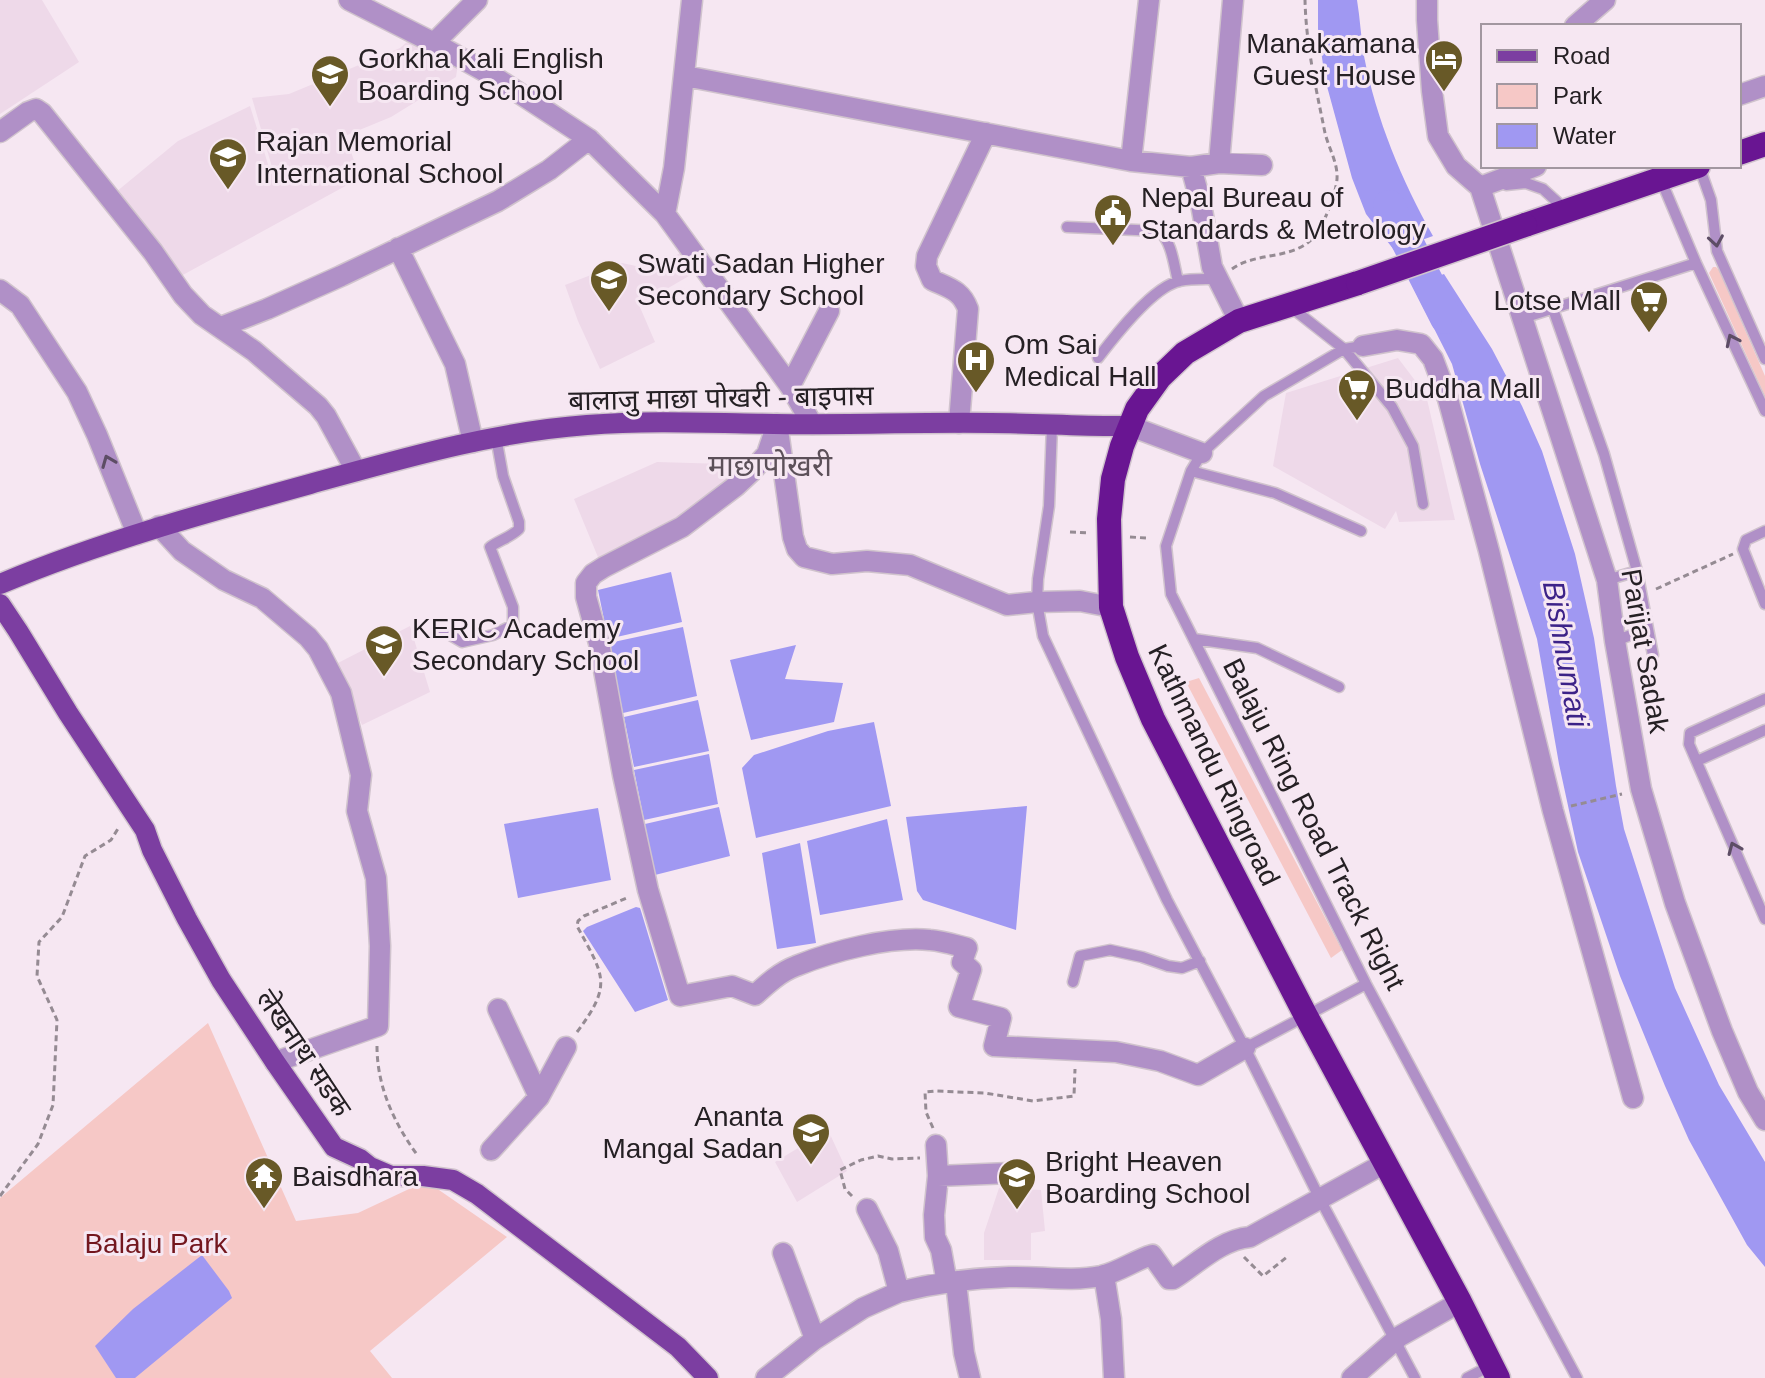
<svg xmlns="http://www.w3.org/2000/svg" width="1765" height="1378" font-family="Helvetica,'Noto Sans Devanagari',sans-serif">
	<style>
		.built { fill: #eed9e9 }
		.green { fill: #f6c8c6 }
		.water { fill: #a098f2 }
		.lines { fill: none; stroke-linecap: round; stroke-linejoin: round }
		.river { stroke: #a098f2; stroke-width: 32 }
		.lane-casing { stroke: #d0c3cd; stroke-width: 13 }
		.street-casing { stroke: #d0c3cd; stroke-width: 23 }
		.primary-casing { stroke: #d0c3cd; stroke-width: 23 }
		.highway-casing { stroke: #d0c3cd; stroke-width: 27 }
		.path { stroke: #958b93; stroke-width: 3; stroke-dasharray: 6 4; stroke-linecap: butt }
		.lane { stroke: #b090c7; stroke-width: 10 }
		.street { stroke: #b090c7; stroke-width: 20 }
		.primary { stroke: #7c3ea1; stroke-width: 20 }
		.highway { stroke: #691592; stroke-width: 24 }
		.highway-bridge-casing { stroke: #d0c3cd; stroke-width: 27; stroke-linecap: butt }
		.highway-bridge { stroke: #691592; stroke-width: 24 }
		.oneway { stroke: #5d4d65 }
		.labels { text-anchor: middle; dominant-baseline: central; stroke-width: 6; stroke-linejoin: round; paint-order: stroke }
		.poi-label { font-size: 28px; fill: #252024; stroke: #f6e7f2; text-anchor: start }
		.street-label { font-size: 28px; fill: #252024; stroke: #f6e7f2 }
		.park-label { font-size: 28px; fill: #73161e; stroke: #f6e7f2 }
		.neighbourhood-label { font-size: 30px; fill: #5c5059; stroke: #f6e7f2 }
		.water-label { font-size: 30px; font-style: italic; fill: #3c2288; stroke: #f6e7f2 }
	</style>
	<rect width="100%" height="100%" fill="#f6e7f2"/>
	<!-- built -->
	<path class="built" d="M0,0H42L79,62L0,114Z
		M420,24L461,44L456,77L391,117L340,138L342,148L349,146L360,178L181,276L116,192L178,141L250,106L271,174H274L252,98L289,94L400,48L416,34Z
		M686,250L701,269L639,305L655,342L600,369L578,321L565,285L622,263L650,269Z
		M1398,358L1426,395L1455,520L1399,522L1396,511L1385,529L1273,466L1286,393Z
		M657,462L725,464L741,477L671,528L600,562L574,499Z
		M410,626L430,692L362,725L336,664Z
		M828,1130L847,1171L797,1202L775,1162Z
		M999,1188L1041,1190L1045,1231L1031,1233V1260H984V1233Z"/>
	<!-- green -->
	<path class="green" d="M1713,267H1716L1719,270L1765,376V396L1709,273Z
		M1199,678L1342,950L1331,958L1186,682Z
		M208,1023L296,1221L358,1213L426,1181L507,1237L370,1351L392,1378H0V1198Z"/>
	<!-- water -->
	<path class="water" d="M1318,0H1357C1360,18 1361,38 1364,56C1376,119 1402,181 1433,236L1394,250L1366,214L1352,178L1325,79L1318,29Z
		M1444,274L1492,349L1522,406L1542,451L1575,554L1594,638L1616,786L1624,829L1675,988L1719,1085L1765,1162V1267L1747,1245L1689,1140L1665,1086L1620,976L1578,852L1559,764L1537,639L1480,464L1452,364L1412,285Z
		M671,572L682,622L608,639L598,590Z
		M683,627L697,696L623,713L609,643Z
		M796,645L785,679L843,683L834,722L751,740L730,660Z
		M698,700L709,751L634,767L624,717Z
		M874,722L891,806L756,838L742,768L754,755L828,731Z
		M709,754L718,804L644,820L634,770Z
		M1027,806L1016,930L923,900L917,891L906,817Z
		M719,807L730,856L655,875L645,824Z
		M598,808L611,880L518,898L504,824Z
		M887,819L903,900L820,915L807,841Z
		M800,843L816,943L777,949L762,853Z
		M636,907L640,908L641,911L668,1000L635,1012L583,931L587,927Z
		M202,1255L229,1291L232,1298L135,1378H116L95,1346L133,1309Z"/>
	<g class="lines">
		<!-- river -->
		<path class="river" d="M1389,206L1446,318"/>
		<defs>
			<path id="lane" d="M1699,166L1711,200L1717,251L1765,359
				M1661,180L1696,263L1765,411
				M1506,185L1526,183L1543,189L1565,209
				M1067,227L1159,231C1172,241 1174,266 1178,281
				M1292,308L1344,349L1392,407L1413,446L1423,504
				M1553,309L1604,454L1637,571L1653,655
				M1523,318L1696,263
				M1363,346L1344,349L1264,396L1202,453L1191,471L1166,546L1171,594L1366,984L1577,1378
				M1098,358C1114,337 1153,286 1180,281C1192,278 1206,279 1218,279
				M1052,426L1049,506L1038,579L1037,602L1043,636L1167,900L1245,1048L1320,1199L1415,1378
				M1191,471L1275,493L1361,531
				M1765,531L1746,540L1743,549L1765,604
				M1607,580L1637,571
				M438,632L450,635L462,642L493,635L513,625V607L490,547C500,540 511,537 519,529V522L503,476L496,437
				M1194,639L1257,648L1339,687
				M1615,641L1647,629
				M1765,699L1690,733L1689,744L1765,919
				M1697,761L1765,730
				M1073,982L1080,956L1110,950L1142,957L1168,966L1182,968L1200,961
				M1245,1048L1366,984
				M1467,1378L1490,1366"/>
			<path id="street" d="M349,0L434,43L493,76L589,139L665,214
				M692,0L674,168L665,214L790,386L812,424
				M1427,0V20L1432,91L1438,136L1456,166L1480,187
				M1575,26L1605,0
				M434,43L477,0
				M685,76L1131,161L1191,167L1219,163L1262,165
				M1739,95L1765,86
				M0,132L28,112L36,109L42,113L153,252L183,295L202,315L254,351L318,406L326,416L356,471
				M1131,161L1149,0
				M1219,163L1233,0
				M1191,167L1201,204L1212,267L1239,321
				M1480,187L1607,580L1615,641L1641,789L1675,903L1722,1031L1748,1092L1765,1120
				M1480,187L1536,166
				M398,248L455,364L473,442
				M0,290L20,305L77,392L97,435L137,534
				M221,327L267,309L341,276L498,201L549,170L589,139
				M1363,346L1397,340L1421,344L1433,359L1448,399L1489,551L1553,811L1633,1098
				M790,386L829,311
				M959,423L968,309C961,290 949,288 932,280L926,266L927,256L986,133
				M777,424L767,454L751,472L736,486L682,527L604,567L593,574L586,583V597L599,643L623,775L648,890L680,996L732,986L755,995C767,984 780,972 796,966C833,951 890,936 930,940C943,941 955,945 967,948L962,962L971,970L959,1007L1001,1018L994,1046L1116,1052L1160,1061L1198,1075L1245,1048
				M1130,426L1202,453
				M778,430L793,537L797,549L804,557L832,564L867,561L910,565L1007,605L1037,602L1080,601L1111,607
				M159,526L182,551L224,580L262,598L308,637L318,649L341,693L361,775L357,811L376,878L380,946L378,1026L275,1062
				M539,1097L566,1047
				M936,1145L938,1176L934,1215L935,1237L941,1250L947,1283
				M491,1150L539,1097L498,1009
				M938,1176L1010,1173
				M1104,1275L1111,1319L1114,1378
				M956,1282L964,1353L970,1378
				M899,1292C935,1283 972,1278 1009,1277C1040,1276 1070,1282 1101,1276C1119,1272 1135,1260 1152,1255L1169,1279H1173C1197,1264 1220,1240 1250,1237L1385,1163
				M815,1339L863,1308L899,1292L888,1251L867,1209
				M766,1378L815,1339L783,1253
				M1352,1378L1400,1336L1460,1302"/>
			<path id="primary" d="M0,584C100,542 205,513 310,484C401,459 492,432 587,425C649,420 711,423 774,424C846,425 919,422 991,423C1037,423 1083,427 1130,426
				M0,604L18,631L68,713L145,830L152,850L187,919L221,980L275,1062L334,1147L360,1159L370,1167L391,1176H423L453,1180L477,1194L678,1347L708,1378"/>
			<path id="highway" d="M1739,153L1765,144
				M1525,225L1698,166
				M1358,283L1239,321L1185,353L1160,377L1137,409L1122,446L1113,479L1109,519L1111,607L1127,657L1153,719L1306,1016L1460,1302L1498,1378"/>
		</defs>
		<!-- lane casing -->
		<use href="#lane" class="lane-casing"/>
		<!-- street casing -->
		<use href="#street" class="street-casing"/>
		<!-- primary casing -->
		<use href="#primary" class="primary-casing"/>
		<!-- highway casing -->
		<use href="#highway" class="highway-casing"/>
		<!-- path -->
		<path class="path" d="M1232,269C1257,251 1293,261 1315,236C1324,224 1336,194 1337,179C1338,163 1329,149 1325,133C1316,88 1306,45 1305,0
			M1070,532L1090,533
			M1130,537L1146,538
			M1656,589L1733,554
			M1571,806L1622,794
			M577,1032C613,984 604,976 577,926L578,921L584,916L629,897
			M377,1046C377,1087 394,1123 418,1156
			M933,1128L926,1112L925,1092L935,1091L985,1093L1033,1101L1074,1096L1075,1069
			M0,1196L38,1144L53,1105L57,1020L37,976L39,942L62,917L85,856L111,840L119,827
			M852,1196L845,1189L840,1170L861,1160L878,1156L892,1159L920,1158
			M1244,1257L1263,1276L1287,1257"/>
		<!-- lane -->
		<use href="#lane" class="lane"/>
		<!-- street -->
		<use href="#street" class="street"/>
		<!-- primary -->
		<use href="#primary" class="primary"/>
		<!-- highway -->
		<use href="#highway" class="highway"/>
		<defs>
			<path id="highway-bridge" d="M1358,283L1525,225"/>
		</defs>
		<!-- highway-bridge casing -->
		<use href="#highway-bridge" class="highway-bridge-casing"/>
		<!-- highway-bridge -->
		<use href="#highway-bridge" class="highway-bridge"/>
	</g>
	<!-- one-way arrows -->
	<defs><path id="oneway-chevron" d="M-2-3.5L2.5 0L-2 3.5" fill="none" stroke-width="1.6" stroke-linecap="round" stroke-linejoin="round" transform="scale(2)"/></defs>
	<g class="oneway">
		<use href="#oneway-chevron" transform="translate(1716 241) rotate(81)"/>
		<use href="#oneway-chevron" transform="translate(1732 340) rotate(-115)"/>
		<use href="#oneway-chevron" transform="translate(108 461) rotate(-112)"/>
		<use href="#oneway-chevron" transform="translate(1734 848) rotate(-113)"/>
	</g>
	<!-- icons -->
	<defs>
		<symbol id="hotel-pin" viewBox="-11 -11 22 30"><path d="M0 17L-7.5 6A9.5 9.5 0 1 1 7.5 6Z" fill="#685927" stroke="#f6e7f2"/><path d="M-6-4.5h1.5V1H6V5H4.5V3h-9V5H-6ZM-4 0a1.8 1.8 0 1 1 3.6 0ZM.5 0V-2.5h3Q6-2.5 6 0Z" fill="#fff"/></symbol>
		<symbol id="school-pin" viewBox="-11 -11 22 30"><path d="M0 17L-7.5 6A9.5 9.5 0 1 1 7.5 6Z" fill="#685927" stroke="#f6e7f2"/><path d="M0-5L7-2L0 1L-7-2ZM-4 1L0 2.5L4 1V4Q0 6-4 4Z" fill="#fff"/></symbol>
		<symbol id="civic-pin" viewBox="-11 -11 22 30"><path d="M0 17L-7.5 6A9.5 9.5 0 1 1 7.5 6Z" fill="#685927" stroke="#f6e7f2"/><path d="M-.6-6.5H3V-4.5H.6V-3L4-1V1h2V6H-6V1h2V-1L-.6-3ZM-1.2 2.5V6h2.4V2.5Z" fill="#fff"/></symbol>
		<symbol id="supermarket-pin" viewBox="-11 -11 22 30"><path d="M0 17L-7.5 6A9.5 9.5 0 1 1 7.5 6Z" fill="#685927" stroke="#f6e7f2"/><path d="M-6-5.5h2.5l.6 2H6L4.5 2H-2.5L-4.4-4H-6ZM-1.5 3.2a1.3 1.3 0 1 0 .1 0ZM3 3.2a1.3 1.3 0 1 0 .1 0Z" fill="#fff"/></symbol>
		<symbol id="hospital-pin" viewBox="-11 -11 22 30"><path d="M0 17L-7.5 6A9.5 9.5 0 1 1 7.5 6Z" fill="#685927" stroke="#f6e7f2"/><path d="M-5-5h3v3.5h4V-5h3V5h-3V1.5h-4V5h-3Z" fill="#fff"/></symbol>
		<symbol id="temple-pin" viewBox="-11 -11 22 30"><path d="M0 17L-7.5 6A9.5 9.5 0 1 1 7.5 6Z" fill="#685927" stroke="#f6e7f2"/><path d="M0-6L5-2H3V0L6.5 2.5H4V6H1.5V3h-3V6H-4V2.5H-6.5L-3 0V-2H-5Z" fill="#fff"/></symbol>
	</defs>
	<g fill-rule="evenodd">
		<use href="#hotel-pin" x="1422" y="37" width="44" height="60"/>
		<use href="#school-pin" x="308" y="52" width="44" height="60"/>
		<use href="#school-pin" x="206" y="135" width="44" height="60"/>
		<use href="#civic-pin" x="1091" y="191" width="44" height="60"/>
		<use href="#school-pin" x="587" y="257" width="44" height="60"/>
		<use href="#supermarket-pin" x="1627" y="278" width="44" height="60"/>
		<use href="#hospital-pin" x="954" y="338" width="44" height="60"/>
		<use href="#supermarket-pin" x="1335" y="366" width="44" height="60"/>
		<use href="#school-pin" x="362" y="622" width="44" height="60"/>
		<use href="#school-pin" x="789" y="1110" width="44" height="60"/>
		<use href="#temple-pin" x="242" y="1154" width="44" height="60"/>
		<use href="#school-pin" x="995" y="1155" width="44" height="60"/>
	</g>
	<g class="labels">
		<!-- poi labels -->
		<g class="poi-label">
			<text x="1416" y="43" text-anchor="end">Manakamana<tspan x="1416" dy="32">Guest House</tspan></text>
			<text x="358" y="58">Gorkha Kali English<tspan x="358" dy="32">Boarding School</tspan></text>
			<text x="256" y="141">Rajan Memorial<tspan x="256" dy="32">International School</tspan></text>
			<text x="1141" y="197">Nepal Bureau of<tspan x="1141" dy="32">Standards &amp; Metrology</tspan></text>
			<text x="637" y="263">Swati Sadan Higher<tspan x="637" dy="32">Secondary School</tspan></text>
			<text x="1621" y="300" text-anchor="end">Lotse Mall</text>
			<text x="1004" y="344">Om Sai<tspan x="1004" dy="32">Medical Hall</tspan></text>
			<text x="1385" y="388">Buddha Mall</text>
			<text x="412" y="628">KERIC Academy<tspan x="412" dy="32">Secondary School</tspan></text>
			<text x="783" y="1116" text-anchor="end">Ananta<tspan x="783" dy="32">Mangal Sadan</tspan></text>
			<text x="1045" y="1161">Bright Heaven<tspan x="1045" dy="32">Boarding School</tspan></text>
			<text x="292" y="1176">Baisdhara</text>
		</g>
		<!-- street labels -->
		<g class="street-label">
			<text transform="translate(721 398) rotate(-1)">बालाजु माछा पोखरी - बाइपास</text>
			<text transform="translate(1645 651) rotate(80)">Parijat Sadak</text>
			<text transform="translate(1214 765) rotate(64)">Kathmandu Ringroad</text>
			<text transform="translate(1314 824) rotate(63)">Balaju Ring Road Track Right</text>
			<text transform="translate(304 1053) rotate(56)">लेखनाथ सडक</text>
		</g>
		<!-- park labels -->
		<g class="park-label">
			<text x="156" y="1243">Balaju Park</text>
		</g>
		<!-- neighbourhood labels -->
		<g class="neighbourhood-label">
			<text x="770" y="465">माछापोखरी</text>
		</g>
		<!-- water labels -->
		<g class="water-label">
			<text transform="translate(1566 654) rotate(80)">Bishnumati</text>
		</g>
	</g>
	<!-- legend -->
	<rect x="1481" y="24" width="260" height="144" fill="#f6e7f2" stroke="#a297a0" stroke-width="2"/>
	<rect x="1497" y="50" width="40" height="12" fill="#7c3ea1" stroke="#a297a0" stroke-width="2"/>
	<text x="1553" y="64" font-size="24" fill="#252024">Road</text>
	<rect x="1497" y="84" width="40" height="24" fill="#f6c8c6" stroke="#a297a0" stroke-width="2"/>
	<text x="1553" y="104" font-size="24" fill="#252024">Park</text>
	<rect x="1497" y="124" width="40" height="24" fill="#a098f2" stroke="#a297a0" stroke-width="2"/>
	<text x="1553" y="144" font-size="24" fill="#252024">Water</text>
</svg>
